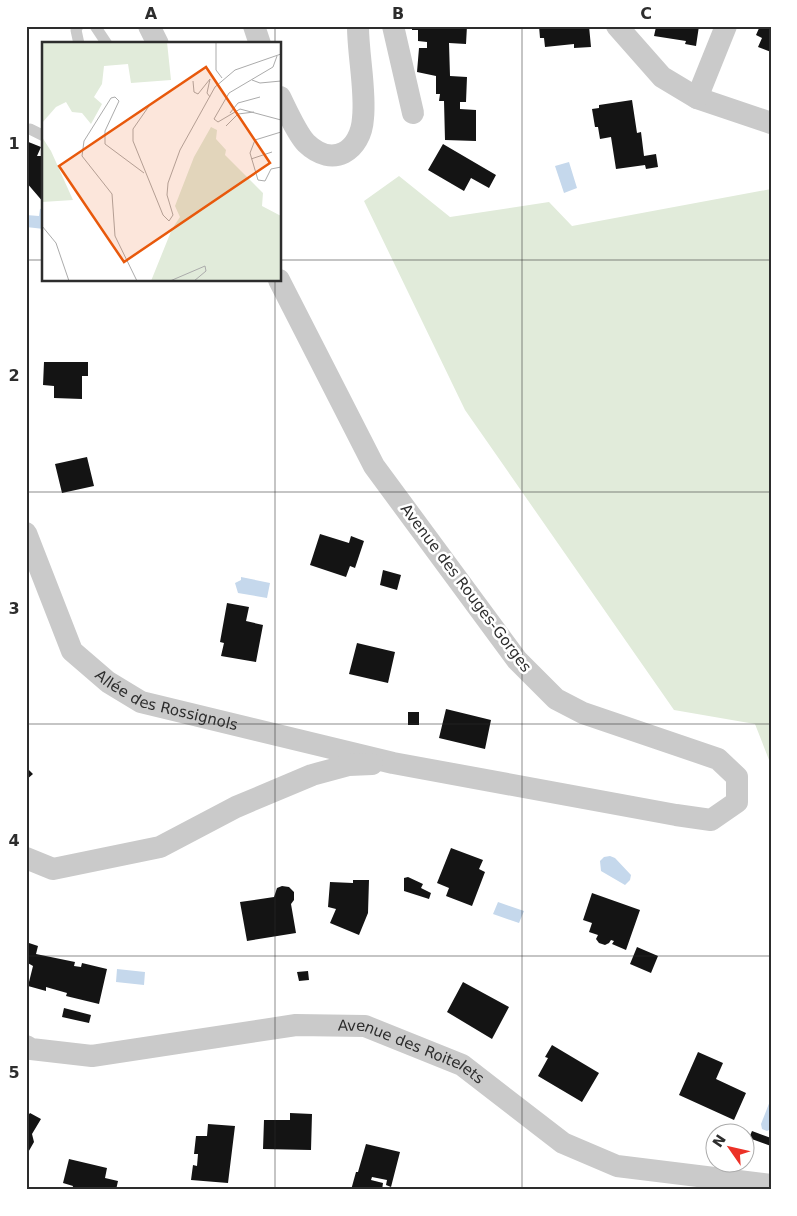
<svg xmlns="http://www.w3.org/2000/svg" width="797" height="1216" font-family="'DejaVu Sans',sans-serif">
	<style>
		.green { fill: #e1ebda }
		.water { fill: #c5d8ec }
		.building { fill: #141414 }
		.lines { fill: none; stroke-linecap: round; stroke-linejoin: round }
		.service { stroke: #cacaca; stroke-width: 11 }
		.minor { stroke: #cacaca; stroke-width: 22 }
		.grid { fill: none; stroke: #2d2d2d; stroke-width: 1; stroke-opacity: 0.55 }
		.labels { text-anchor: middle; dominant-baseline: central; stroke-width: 5; stroke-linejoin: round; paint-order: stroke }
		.street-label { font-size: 15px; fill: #2d2d2d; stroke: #fff }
		.inset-road { fill: none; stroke: #ababab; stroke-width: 1 }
		.view { fill: #e8590c; fill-opacity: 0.15; stroke: #e8590c; stroke-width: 2.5 }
		.inset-edge { fill: none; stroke: #2d2d2d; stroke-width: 2.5 }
		.neatline { fill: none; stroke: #2d2d2d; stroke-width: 2 }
		.grid-label { font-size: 16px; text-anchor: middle; font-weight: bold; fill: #2d2d2d }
	</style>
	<rect width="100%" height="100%" fill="#fff"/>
	<!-- green -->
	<path class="green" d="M399,176L450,217L549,202L572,226L771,189V765L755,724L674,710L465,410L364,201Z"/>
	<!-- water -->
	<path class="water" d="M569,162L577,188L564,193L555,166Z
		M44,208V229L26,227V215L39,216L40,209Z
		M241,577L270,583L267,598L238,593L235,583L241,580Z
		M610,856L615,858L631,875L630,880L625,885L601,871L600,861L604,857Z
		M498,902L524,911L519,923L493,914Z
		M117,969L145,972L144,985L116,982Z
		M770,1101L771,1129L767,1131L762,1129L761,1124Z"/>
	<!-- building -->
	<path class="building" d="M412,26H467L466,44L449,43L450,76L467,77L466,102H460V109L476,110V141L445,140L444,101H439L440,94H436V76L417,72L419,48H427V42L418,41V30H412Z
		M539,26H589L591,47L574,48V44L545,47L544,38H540Z
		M660,26H699L696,46L685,44L686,41L654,36L656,27Z
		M760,26H771V52L758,47L762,38L756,35Z
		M632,100L637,133L641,132L644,156L656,154L658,167L646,169L645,165L616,169L611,137L600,139L598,127H595L592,109L599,108V105Z
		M26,141L41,147L37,156H44V203L26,182Z
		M443,144L496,175L489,188L471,178L464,191L428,170Z
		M44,362H88V376H82V399L54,398V386L43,385Z
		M87,457L94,486L62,493L55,464Z
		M320,534L349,543L351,536L364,541L355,568L350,566L346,577L310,565Z
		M383,570L401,575L397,590L380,585Z
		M227,603L249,607L246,621L263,625L256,662L221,656L224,643L220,642Z
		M357,643L395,652L388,683L349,674Z
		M446,709L491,720L485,749L439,738Z
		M408,712H419V725H408Z
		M26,767L33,774L26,780Z
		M451,848L483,860L479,869L485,872L472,906L446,896L449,888L437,883Z
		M408,877L423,884L421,888L431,893L429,899L404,891V878Z
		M353,880H369L368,913L359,935L330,923L336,909L328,907L330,882L353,883Z
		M282,886L289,887L294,892V900L291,904L296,933L247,941L240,902L274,897L277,888Z
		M592,893L640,910L626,950L612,944L614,941L611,940L609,943L605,945L599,943L596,939L598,935L589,932L592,923L583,920Z
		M26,942L38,946L36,954L75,962L74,966L81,967L82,963L107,969L99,1004L66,996L67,993L46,987V991L28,986L33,966L26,962Z
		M637,947L658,956L651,973L630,964Z
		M308,971L309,980L299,981L297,972Z
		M463,982L509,1007L492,1039L447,1012Z
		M64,1008L91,1015L89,1023L62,1017Z
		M552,1045L599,1073L582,1102L538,1076L548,1058L545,1057Z
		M698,1052L723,1063L716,1079L746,1093L734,1120L679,1095Z
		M30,1113L41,1119L32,1134L34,1142L26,1156V1118Z
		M290,1113L312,1114L311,1150L263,1149L264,1120H290Z
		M208,1124L235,1126L228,1183L191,1180L193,1165L197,1166L198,1154H194L196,1136H207Z
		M752,1131L771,1138V1146L749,1138Z
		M366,1144L400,1152L391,1187L386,1185L387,1180L372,1177L371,1180L383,1183L382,1190H351L356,1172H358Z
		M69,1159L107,1168L105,1178L118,1181L116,1190H72L73,1186L63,1183Z"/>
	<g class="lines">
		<!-- service -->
		<path class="service" d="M78,26L76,30L79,44
			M95,26L107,44
			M30,129L44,136"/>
		<!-- minor -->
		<g class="minor">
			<path d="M149,26L158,44"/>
			<path d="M254,26L260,44"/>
			<path d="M393,26L413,113"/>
			<path d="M617,26L662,77L697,98L771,123"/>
			<path d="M280,97C286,109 297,134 306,143C333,169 361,151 363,118C366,90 358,55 358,26"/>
			<path d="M697,98L726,26"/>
			<path id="s1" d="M26,533L72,651L108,682L141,702L393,763L676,815L711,820L737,802V777L718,759L583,713L556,699L517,660L374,466L279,280"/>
			<path d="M26,858L53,869L160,847L236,807L312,775L349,765L372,764"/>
			<path id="s2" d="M26,1046L31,1049L92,1056L296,1025L365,1026L462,1065L563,1143L617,1166L771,1185"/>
		</g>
	</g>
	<!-- grid -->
	<path class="grid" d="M275,26V44M522,26V1190M26,260H44M280,260H771M275,280V1190M26,492H771M26,724H771M26,956H771"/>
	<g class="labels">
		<!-- street labels -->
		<g class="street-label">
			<text transform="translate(466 588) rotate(53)">Avenue des Rouges-Gorges</text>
			<text stroke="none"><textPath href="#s1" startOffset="236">Allée des Rossignols</textPath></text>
			<text stroke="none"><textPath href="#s2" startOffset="394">Avenue des Roitelets</textPath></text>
		</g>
	</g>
	<!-- overview -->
	<g transform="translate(42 42)">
		<rect width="239" height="239" fill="#fff"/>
		<path d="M0,0H125L129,38L89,41L86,22L62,24L60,42L52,55L60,62L49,82L40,71L30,70L24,60L14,65L0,81ZM169,85L175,88L174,97L184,108L183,113L221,151L220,164L239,174V239H109L130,187L138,175L133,164L152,115ZM0,95L9,109L31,158L0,160Z" fill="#e1ebda"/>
		<path class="inset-road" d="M174,0V28L180,36M235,14L231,25L187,51L172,77L176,80L198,67L239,78M210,38L218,41L239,39M151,39L152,50L156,52L168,37L165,51L168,55M107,64L91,87V99L121,173L127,179L131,173L125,153L126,141L138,108L173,45L193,28L239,12M188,71L196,61L218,55M184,84L196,72L212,70M239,90L213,98L208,111L216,138L223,139L229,127L239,125M209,117L230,110M0,184L14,201L27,239M95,239L73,194L70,152L40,114L42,99L69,56L73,55L77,59L63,89V102L102,131M128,239L163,224L164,229L152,239"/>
		<path class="view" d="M164,25L228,121L82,220L17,124Z"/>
		<rect width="239" height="239" class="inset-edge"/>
	</g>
	<!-- border -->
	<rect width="797" height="1216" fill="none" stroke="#ffffff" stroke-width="55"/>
	<!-- north arrow -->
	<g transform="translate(730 1148) rotate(304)"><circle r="24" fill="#ffffff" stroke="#ababab"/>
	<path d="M0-4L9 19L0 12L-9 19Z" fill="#ec3127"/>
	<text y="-8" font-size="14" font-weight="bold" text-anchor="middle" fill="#2d2d2d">N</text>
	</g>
	<rect x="28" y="28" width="742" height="1160" class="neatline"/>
	<g class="grid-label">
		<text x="151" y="19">A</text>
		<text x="398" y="19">B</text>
		<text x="646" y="19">C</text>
		<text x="14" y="149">1</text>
		<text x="14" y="381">2</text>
		<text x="14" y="614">3</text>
		<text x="14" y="846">4</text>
		<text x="14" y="1078">5</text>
	</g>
</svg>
